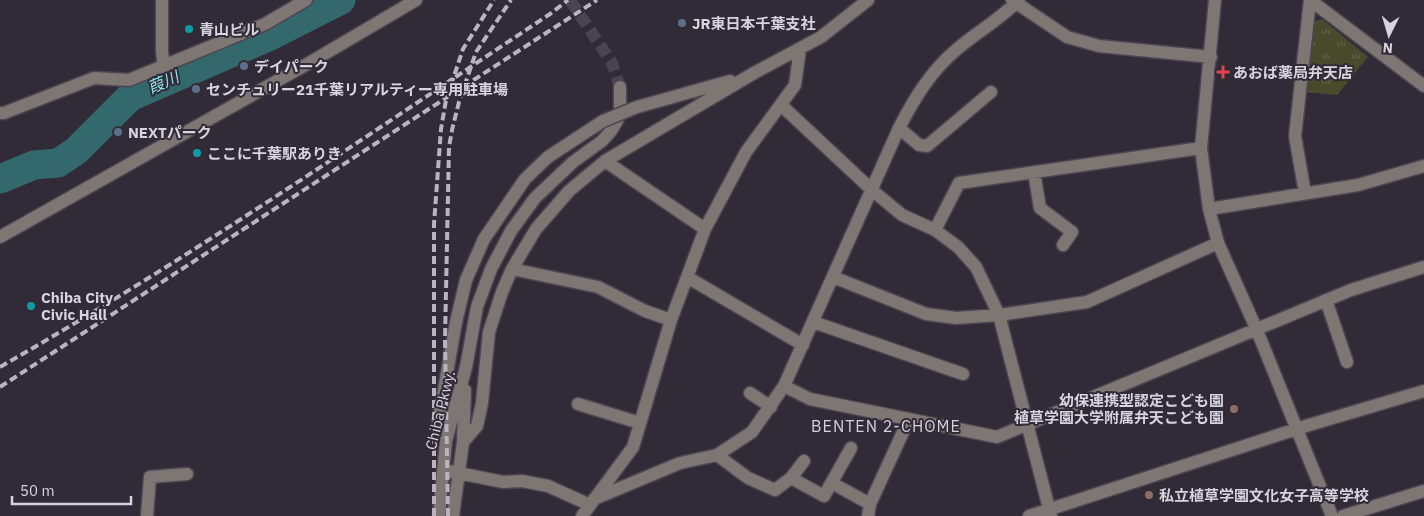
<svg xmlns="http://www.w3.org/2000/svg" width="1424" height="516" font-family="'IBM Plex Sans','Noto Sans JP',sans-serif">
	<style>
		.grass { fill: url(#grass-tufts) }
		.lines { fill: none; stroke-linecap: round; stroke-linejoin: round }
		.river { stroke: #33696c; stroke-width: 29 }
		.minor-tunnel { stroke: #494450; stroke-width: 12; stroke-dasharray: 12 6; stroke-linecap: butt }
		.minor-casing { stroke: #4b4652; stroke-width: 15 }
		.minor { stroke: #7e7673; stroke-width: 12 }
		.rail { stroke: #b9b4be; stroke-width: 4; stroke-dasharray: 8 4; stroke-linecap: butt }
		.minor-bridge-casing { stroke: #4b4652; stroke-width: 15; stroke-linecap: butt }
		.minor-bridge { stroke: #7e7673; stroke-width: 12 }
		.service-dot { fill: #5c6f8a; stroke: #302b37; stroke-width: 2 }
		.culture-dot { fill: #0f9aa8; stroke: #302b37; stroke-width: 2 }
		.health-dot { fill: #e0444e; stroke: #302b37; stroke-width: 2 }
		.education-dot { fill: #8d6e63; stroke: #302b37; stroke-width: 2 }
		.labels { text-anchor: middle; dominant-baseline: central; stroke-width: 4; stroke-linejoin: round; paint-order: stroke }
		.poi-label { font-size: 15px; font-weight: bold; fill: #d8d4dd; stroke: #302b37; text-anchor: start }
		.street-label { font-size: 15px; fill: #d8d4dd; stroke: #302b37 }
		.water-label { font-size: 16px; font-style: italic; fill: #8ae5ea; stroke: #302b37 }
		.neighbourhood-label { font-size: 16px; letter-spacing: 1px; fill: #d5cfdf; stroke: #302b37 }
	</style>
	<defs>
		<pattern id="grass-tufts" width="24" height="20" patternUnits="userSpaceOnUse" patternTransform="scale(1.25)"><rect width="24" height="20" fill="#474b2c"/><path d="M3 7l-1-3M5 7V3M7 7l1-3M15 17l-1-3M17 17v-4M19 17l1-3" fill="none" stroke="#61644a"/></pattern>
	</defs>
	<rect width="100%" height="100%" fill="#302b37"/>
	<!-- grass -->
	<path class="grass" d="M1322,19L1368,57L1337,95L1305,92L1313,22Z"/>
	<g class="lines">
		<!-- river -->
		<path class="river" d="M0,179L34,165L58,163L76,151L130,97L268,37L341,0"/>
		<!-- minor-tunnel -->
		<path class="minor-tunnel" d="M570,0L612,63L620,87"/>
		<defs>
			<path id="minor" d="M162,0V52L164,67
				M1012,0L1067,37L1099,46L1211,57
				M1215,0L1201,148L1209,209L1218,243L1256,328L1332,516
				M1310,0L1424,86
				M781,105L872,190L902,215L935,230L958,247L976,267L999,315L1051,516
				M637,107L730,81
				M0,113H4L94,78L129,80L265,24L306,0
				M899,128L919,145L927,146L991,92
				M605,161L705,229
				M1034,172L1040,208L1072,232L1063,245
				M1305,193L1295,136L1310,0
				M1209,209L1358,185L1424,166
				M935,230L959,183L1201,148
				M0,237L309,63L416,0
				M512,269L598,287L645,311L671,320
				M687,277L803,345
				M833,277L926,314L956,318L999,315L1087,302L1218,243
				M1326,300L1347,362
				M813,322L963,374
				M784,386L810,399L997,437L1351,290L1424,267
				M750,393L771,407
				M578,404L640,423
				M446,441L438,424L456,322L466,280L484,239L525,179L548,157L603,121
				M463,442L477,426L482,403L489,332L502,292L512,269L536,229L569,191L605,161L754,73L821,37L868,0
				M717,455L748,478L775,490L791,478L804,461
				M444,470L503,482L522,481L548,486L590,505
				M791,478L824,496L851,448
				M832,483L870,504
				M594,499L680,463L717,455L752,432L784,386L899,128C914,99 930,72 956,50C977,32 999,20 1019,0
				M147,516L150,477L187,474
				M439,516L446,441L466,367L477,307L491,269L511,231L535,198L573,162L602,141L611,131L617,121L620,109V87
				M453,516L463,442L465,390
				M582,516L633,447L671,320L705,229L746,152L795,85L800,49
				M868,516L870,504L909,419
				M1029,516L1309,425L1424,391
				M1343,516L1424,491"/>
		</defs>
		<!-- minor casing -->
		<use href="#minor" class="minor-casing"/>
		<!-- minor -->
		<use href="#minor" class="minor"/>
		<!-- rail -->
		<path class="rail" d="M0,367C189,259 369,134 550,14L568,0
			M0,387L597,0
			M434,516V224L441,129L446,100L463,49L494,0
			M448,516L445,339L449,147L452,130L459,102L476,52L511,0"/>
		<defs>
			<path id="minor-bridge" d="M603,121L637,107"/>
		</defs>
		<!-- minor-bridge casing -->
		<use href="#minor-bridge" class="minor-bridge-casing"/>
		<!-- minor-bridge -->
		<use href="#minor-bridge" class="minor-bridge"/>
	</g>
	<!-- markers -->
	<g class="service-dot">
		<circle cx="682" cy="23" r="5"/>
		<circle cx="244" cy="66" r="5"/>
		<circle cx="196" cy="89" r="5"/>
		<circle cx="118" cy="132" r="5"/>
	</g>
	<g class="culture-dot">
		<circle cx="189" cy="29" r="5"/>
		<circle cx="197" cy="153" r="5"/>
		<circle cx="31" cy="306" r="5"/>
	</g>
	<path class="health-dot" d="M1220.5 64.5h5v5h5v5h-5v5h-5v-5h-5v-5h5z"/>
	<g class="education-dot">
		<circle cx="1234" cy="409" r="5"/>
		<circle cx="1149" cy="495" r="5"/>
	</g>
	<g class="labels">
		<!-- poi labels -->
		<g class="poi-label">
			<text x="692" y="23">JR東日本千葉支社</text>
			<text x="199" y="29">青山ビル</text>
			<text x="254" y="66">デイパーク</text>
			<text x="1233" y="72">あおば薬局弁天店</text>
			<text x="206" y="89">センチュリー21千葉リアルティー専用駐車場</text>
			<text x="128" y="132">NEXTパーク</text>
			<text x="207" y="153">ここに千葉駅ありき</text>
			<text x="41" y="297">Chiba City<tspan x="41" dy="17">Civic Hall</tspan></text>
			<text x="1224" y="400" text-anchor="end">幼保連携型認定こども園<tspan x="1224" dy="17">植草学園大学附属弁天こども園</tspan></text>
			<text x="1159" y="495">私立植草学園文化女子高等学校</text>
		</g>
		<!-- street labels -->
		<g class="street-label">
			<text transform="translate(440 410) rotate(-76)">Chiba Pkwy.</text>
		</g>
		<!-- water labels -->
		<g class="water-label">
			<text transform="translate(163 82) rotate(-24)">葭川</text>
		</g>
		<!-- neighbourhood labels -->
		<g class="neighbourhood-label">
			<text x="886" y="426">BENTEN 2-CHOME</text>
		</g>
	</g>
	<!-- north arrow -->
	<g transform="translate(1389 35) rotate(185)" stroke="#302b37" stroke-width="4" paint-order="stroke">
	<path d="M0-4L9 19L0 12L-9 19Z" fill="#d8d4dd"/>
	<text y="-8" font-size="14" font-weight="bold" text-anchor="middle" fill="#d8d4dd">N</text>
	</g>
	<!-- scale -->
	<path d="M12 496v8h119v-8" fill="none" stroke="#d8d4dd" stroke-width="2.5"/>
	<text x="20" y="496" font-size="15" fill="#d8d4dd" stroke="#302b37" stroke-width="4" paint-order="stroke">50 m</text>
</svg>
